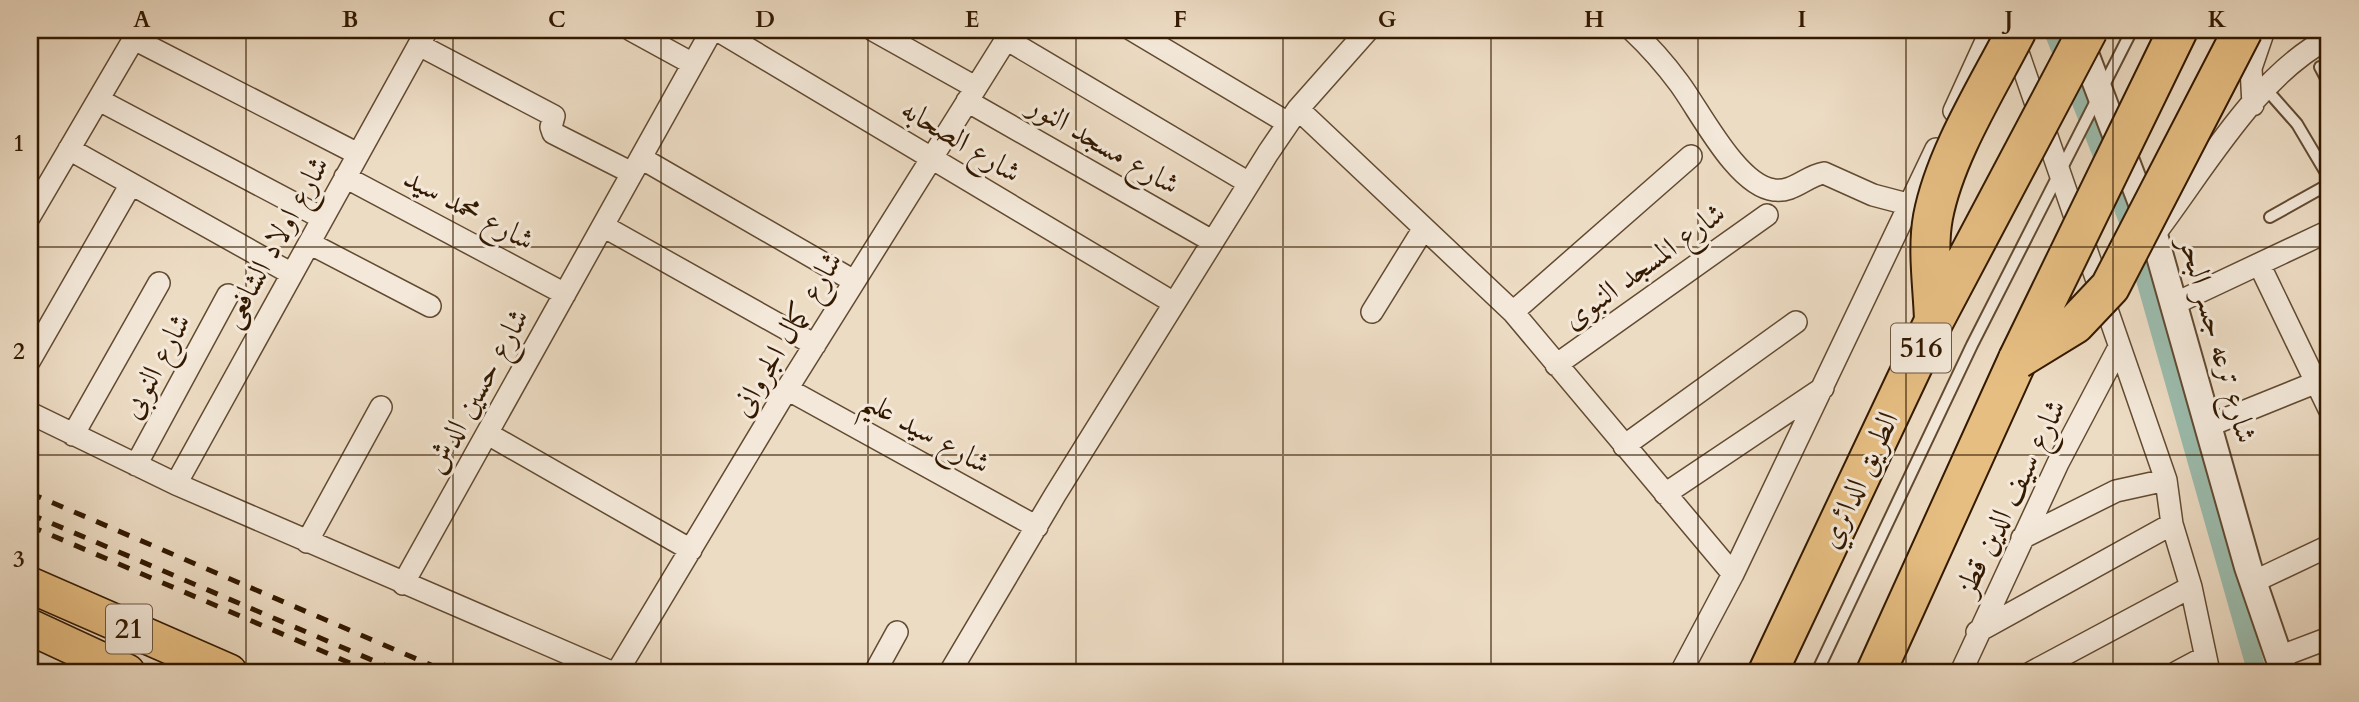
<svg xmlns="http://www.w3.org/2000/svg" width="2359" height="702" font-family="Cardo,Amiri,serif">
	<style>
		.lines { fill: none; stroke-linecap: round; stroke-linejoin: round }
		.canal { stroke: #9bbcad; stroke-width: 19 }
		.service-casing { stroke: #624a31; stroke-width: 14 }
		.minor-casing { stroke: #624a31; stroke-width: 24 }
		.tertiary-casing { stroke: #624a31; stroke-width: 30 }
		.trunk-casing { stroke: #331900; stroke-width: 38 }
		.motorway-casing { stroke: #331900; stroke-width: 42 }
		.service { stroke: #f3e8d9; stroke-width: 10 }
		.minor { stroke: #f3e8d9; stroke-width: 21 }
		.tertiary { stroke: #f3e8d9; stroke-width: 26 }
		.trunk { stroke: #e6be82; stroke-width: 35 }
		.motorway { stroke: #e6be82; stroke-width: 38 }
		.rail { stroke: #331900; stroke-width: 5; stroke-dasharray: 12 12; stroke-linecap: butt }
		.motorway-bridge-casing { stroke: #331900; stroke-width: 42; stroke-linecap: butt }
		.motorway-bridge { stroke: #e6be82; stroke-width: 38 }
		.grid { fill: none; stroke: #331900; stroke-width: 2; stroke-opacity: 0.55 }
		.labels { text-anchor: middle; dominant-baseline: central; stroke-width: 6; stroke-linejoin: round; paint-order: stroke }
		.shield { fill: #f3e8d9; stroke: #6d5741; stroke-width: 2 }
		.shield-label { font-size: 28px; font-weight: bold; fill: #331900 }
		.street-label { font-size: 30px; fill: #331900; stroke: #f3e8d9 }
		.neatline { fill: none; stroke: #331900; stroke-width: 2.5 }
		.grid-label { font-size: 23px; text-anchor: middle; font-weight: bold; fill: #331900 }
	</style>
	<rect width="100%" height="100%" fill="#eddcc4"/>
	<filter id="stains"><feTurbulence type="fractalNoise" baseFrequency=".00286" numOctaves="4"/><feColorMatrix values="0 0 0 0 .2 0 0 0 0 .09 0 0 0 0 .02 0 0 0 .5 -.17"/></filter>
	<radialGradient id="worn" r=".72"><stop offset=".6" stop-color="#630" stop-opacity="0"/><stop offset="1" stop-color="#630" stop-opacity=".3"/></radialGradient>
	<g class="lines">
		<!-- canal -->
		<path class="canal" d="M2053,30L2130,225L2257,672"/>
		<defs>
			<path id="service" d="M2320,67L2329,84
				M2267,90L2297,124L2329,178
				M2270,217L2329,184
				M1817,672L1972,345L2132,30"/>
			<path id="minor" d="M631,30L693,64
				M717,30L1174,303
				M873,30L975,87
				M1132,30L1288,123
				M1632,30C1649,46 1665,64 1679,83C1700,111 1737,186 1774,190C1793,193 1806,176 1824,173L1873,195L1911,205
				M2013,38L2166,480L2172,524L2191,587L2209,672
				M134,39L358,154
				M1006,39L1249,183
				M419,45L554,116L551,127L553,133L632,173
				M99,100L322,218
				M967,101L1212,241
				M2253,105L2251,68L2264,30
				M1298,109L1513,312L1733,574
				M1954,111L1991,30
				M69,149L292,274
				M641,158L854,281
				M345,177L565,294
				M30,216L139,30
				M603,226L815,345
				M2154,235C2203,171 2256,76 2329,38
				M309,243L430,306
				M2260,266L2329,409
				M2174,304L2329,231
				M1372,312L1424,228
				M1513,312L1691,156
				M30,360L131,184
				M1556,365L1767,215
				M787,389L1037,527
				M30,413L176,484L611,672
				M2208,426L2317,382
				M488,434L691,550
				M73,435L159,283
				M1624,446L1796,322
				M136,465L228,295
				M176,484L427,30
				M1665,494L1823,388
				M2022,538L2116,491L2166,480
				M307,542L381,407
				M2253,582L2329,546
				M403,584L712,30
				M1977,632L2172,524
				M2279,657L2329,638
				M617,672L787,389L1012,30
				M875,672L897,632
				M950,672L1055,495L1268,153L1298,109L1368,30
				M1681,672L1733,574L1936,149
				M1961,672L2058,463L2118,349
				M2032,672L2191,587
				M2177,672L2205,657"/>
			<path id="tertiary" d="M2078,35L2154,235L2248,567L2284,672"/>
			<path id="trunk" d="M30,585L229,672
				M30,627L127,672"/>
			<path id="motorway" d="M1876,672L2018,359"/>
		</defs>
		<!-- service casing -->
		<use href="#service" class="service-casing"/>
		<!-- minor casing -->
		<use href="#minor" class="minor-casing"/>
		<!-- tertiary casing -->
		<use href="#tertiary" class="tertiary-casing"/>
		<!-- trunk casing -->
		<use href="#trunk" class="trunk-casing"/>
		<!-- motorway casing -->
		<use href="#motorway" class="motorway-casing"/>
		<!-- service -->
		<use href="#service" class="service"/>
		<!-- minor -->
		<use href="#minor" class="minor"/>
		<!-- tertiary -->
		<use href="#tertiary" class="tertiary"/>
		<!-- trunk -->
		<use href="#trunk" class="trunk"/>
		<!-- motorway -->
		<use href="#motorway" class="motorway"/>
		<!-- rail -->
		<path class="rail" d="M30,493L447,672
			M30,514L400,672
			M30,526L371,672"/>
		<defs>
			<path id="motorway-bridge" d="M1934,320C1933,287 1927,250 1933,217C1945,154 1988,87 2017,30
				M2018,359L2075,324L2110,287L2243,30
				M2018,359L2178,30
				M1768,672L1934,321L2088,30"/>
		</defs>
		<!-- motorway-bridge casing -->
		<use href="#motorway-bridge" class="motorway-bridge-casing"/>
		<!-- motorway-bridge -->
		<use href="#motorway-bridge" class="motorway-bridge"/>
	</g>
	<!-- grid -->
	<path class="grid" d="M246,30V672M453,30V672M661,30V672M868,30V672M1076,30V672M1283,30V672M1491,30V672M1698,30V672M1906,30V672M2113,30V672M30,247H2329M30,455H2329"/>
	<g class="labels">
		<!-- shield labels -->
		<g class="shield">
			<rect x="1891" y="323.5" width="60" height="49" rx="5"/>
			<rect x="106" y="604.5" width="46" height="49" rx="5"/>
		</g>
		<g class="shield-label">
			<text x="1921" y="348">516</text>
			<text x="129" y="629">21</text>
		</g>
		<!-- street labels -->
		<g class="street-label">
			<text transform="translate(961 141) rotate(31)">شارع الصحابه</text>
			<text transform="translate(1104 145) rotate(30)">شارع مسجد النور</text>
			<text transform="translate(469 209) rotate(28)">شارع محمد سيد</text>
			<text transform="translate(275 242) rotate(-61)">شارع اولاد الشافعى</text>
			<text transform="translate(1644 266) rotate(-36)">شارع المسجد النبوى</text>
			<text transform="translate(787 334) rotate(-59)">شارع كمال الجروانى</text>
			<text transform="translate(2218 340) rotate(74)">شارع ترعه جسر البحر</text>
			<text transform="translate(156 366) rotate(-62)">شارع النوبى</text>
			<text transform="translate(477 391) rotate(-61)">شارع حسين الدش</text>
			<text transform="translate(926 432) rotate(29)">شارع سيد عليم</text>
			<text transform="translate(1859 480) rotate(-65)">الطريق الدائري</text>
			<text transform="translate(2011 497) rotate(-64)">شارع سيف الدين قطز</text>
		</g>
	</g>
	<!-- margin -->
	<rect width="2359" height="702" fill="none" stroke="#eddcc4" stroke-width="77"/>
	<rect x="38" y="38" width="2282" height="626" class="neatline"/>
	<g class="grid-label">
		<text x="142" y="27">A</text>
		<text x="350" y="27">B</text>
		<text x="557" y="27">C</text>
		<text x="765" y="27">D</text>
		<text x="972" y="27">E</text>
		<text x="1180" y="27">F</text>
		<text x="1387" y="27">G</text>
		<text x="1594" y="27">H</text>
		<text x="1802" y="27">I</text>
		<text x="2009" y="27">J</text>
		<text x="2217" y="27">K</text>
		<text x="19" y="151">1</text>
		<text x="19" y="359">2</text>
		<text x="19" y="567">3</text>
	</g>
	<rect width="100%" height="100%" filter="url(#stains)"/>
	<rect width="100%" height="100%" fill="url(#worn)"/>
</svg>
